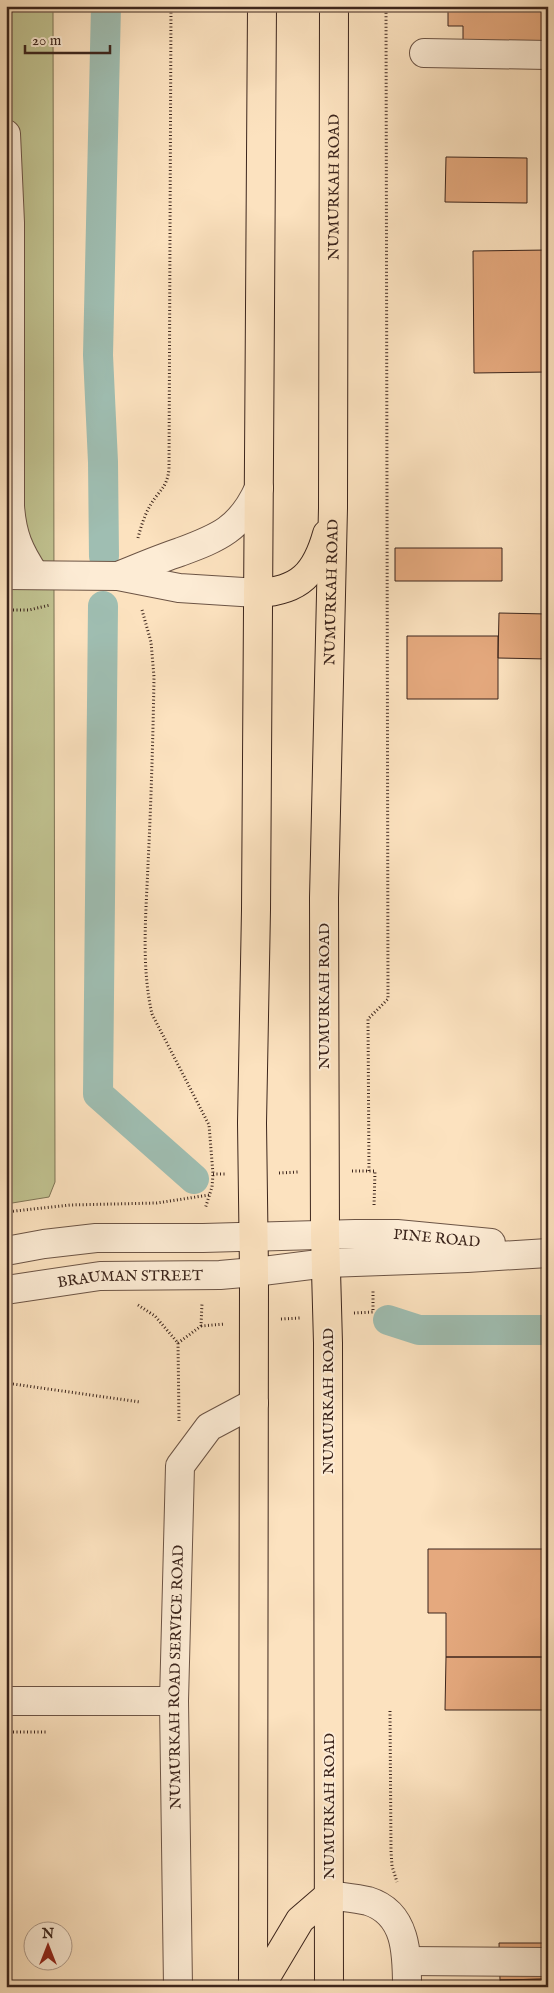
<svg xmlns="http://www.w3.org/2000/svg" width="554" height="1993" font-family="'IM FELL English',serif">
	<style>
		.green { fill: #c1c391; stroke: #7e7456 }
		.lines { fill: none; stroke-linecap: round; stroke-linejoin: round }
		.canal { stroke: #9fbeb2; stroke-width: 30 }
		.building { fill: #e5a97e; stroke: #3c251c }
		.minor-casing { stroke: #6c5445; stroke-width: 30 }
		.highway-casing { stroke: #3c251c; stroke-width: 30 }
		.path { stroke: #3c251c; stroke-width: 3; stroke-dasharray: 1 2.5; stroke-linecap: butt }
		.minor { stroke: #fdecd5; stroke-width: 28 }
		.highway { stroke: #fce2bf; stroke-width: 28 }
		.labels { text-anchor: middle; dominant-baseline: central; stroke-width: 4; stroke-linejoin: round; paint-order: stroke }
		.street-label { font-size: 15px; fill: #3c251c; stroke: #fdecd5 }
	</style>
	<rect width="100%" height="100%" fill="#fce2bf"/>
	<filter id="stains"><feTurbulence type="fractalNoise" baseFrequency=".004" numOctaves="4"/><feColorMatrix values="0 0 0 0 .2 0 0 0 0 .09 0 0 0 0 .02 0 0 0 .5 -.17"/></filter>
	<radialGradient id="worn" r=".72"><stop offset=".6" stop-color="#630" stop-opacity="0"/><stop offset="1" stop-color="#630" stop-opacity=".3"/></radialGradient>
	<!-- green -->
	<path class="green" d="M6,6H53L55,1182L49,1197L6,1204Z"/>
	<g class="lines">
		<!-- canal -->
		<path class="canal" d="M104,556L103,462L98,355L106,6
			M103,606L98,1094L194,1179
			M388,1320L419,1330H548"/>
	</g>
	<!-- building -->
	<path class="building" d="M448,6H548V41H463V26H448Z
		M446,157L527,158V203L445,202Z
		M548,250V372L474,373L473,251Z
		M395,548H502V581H395Z
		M499,613L548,614V659L498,658Z
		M407,636H498V699H407Z
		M428,1549H548V1657H446V1613H428Z
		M446,1657H548V1710H445Z
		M499,1943H548V1979L500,1980Z
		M548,1979V1987H500V1980Z"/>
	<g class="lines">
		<defs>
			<g id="minor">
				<path d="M424,53L548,55"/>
				<path d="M6,134L10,223V506C12,535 19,551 35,575"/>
				<path d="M6,575L118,576L179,588L258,593"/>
				<path d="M118,576C138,568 159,559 180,552C218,538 241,529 259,488"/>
				<path id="s1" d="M6,1251L44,1244L96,1238H203L355,1234H397L491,1243"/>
				<path id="s2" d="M6,1290L100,1276L220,1275L254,1272L327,1263L467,1258L548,1253"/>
				<path d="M6,1701H174"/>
				<path d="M329,1895C342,1897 356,1898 368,1901C407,1913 407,1954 407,1987"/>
				<path d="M407,1961L548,1962"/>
				<path id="s3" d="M178,1987L174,1701L180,1466L209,1427L254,1403"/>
			</g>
			<g id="highway">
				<path d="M258,593C300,591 316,573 327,534"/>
				<path d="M253,1987L254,1272L252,1123L256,910L262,6"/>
				<path d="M260,1987L300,1920L329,1895"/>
				<path id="s4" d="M329,1987L328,1343L325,1234L324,898L333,508L334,6"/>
			</g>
		</defs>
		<!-- minor casing -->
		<use href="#minor" class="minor-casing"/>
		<!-- highway casing -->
		<use href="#highway" class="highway-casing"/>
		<!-- path -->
		<path class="path" d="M138,538C141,526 145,514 151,504C160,489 167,488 169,469L171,6
			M6,610H29L50,605
			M142,610L151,642L154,677C153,740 151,803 148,865C146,914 141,966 152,1014L209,1125L213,1174L212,1187L205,1209
			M352,1171H375L374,1206
			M369,1171L368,1019L388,999L386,6
			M279,1173L298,1172
			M213,1174H226
			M6,1212L70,1205L157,1203L209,1195
			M138,1305L155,1316L178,1343L179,1421
			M354,1313L373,1312V1290
			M281,1319L300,1318
			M201,1326L225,1324
			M178,1343L201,1326L202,1303
			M6,1383L140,1402
			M390,1711L391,1851L392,1866L397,1882
			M6,1732H48"/>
		<!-- minor -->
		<use href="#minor" class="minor"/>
		<!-- highway -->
		<use href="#highway" class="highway"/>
	</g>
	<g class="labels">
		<!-- street labels -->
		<g class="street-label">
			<text stroke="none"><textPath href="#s4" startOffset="1800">NUMURKAH ROAD</textPath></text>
			<text stroke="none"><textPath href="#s4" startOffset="1395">NUMURKAH ROAD</textPath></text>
			<text transform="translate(324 996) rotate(-90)">NUMURKAH ROAD</text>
			<text stroke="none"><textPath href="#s1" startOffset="432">PINE ROAD</textPath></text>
			<text stroke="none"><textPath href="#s2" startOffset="125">BRAUMAN STREET</textPath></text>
			<text transform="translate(328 1401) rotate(-90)">NUMURKAH ROAD</text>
			<text stroke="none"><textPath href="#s3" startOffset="310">NUMURKAH ROAD SERVICE ROAD</textPath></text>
			<text transform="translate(329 1806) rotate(-90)">NUMURKAH ROAD</text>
		</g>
	</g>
	<!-- margin -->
	<rect width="554" height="1993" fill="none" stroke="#fce2bf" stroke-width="25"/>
	<rect x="8" y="8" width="539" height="1978" fill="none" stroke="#3c251c" stroke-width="2.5"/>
	<rect x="12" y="12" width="529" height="1968" fill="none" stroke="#3c251c"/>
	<!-- north arrow -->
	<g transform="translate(48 1946)"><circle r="24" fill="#fdecd5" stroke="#b09c8b"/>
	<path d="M0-4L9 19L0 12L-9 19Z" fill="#8f2418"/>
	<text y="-8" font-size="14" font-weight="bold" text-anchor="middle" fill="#3c251c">N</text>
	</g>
	<!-- scale -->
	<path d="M25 45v8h85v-8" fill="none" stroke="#3c251c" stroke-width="2.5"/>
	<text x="32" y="45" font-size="15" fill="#3c251c" stroke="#fdecd5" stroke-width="4" paint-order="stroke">20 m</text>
	<rect width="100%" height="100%" filter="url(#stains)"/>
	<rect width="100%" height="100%" fill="url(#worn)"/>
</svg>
